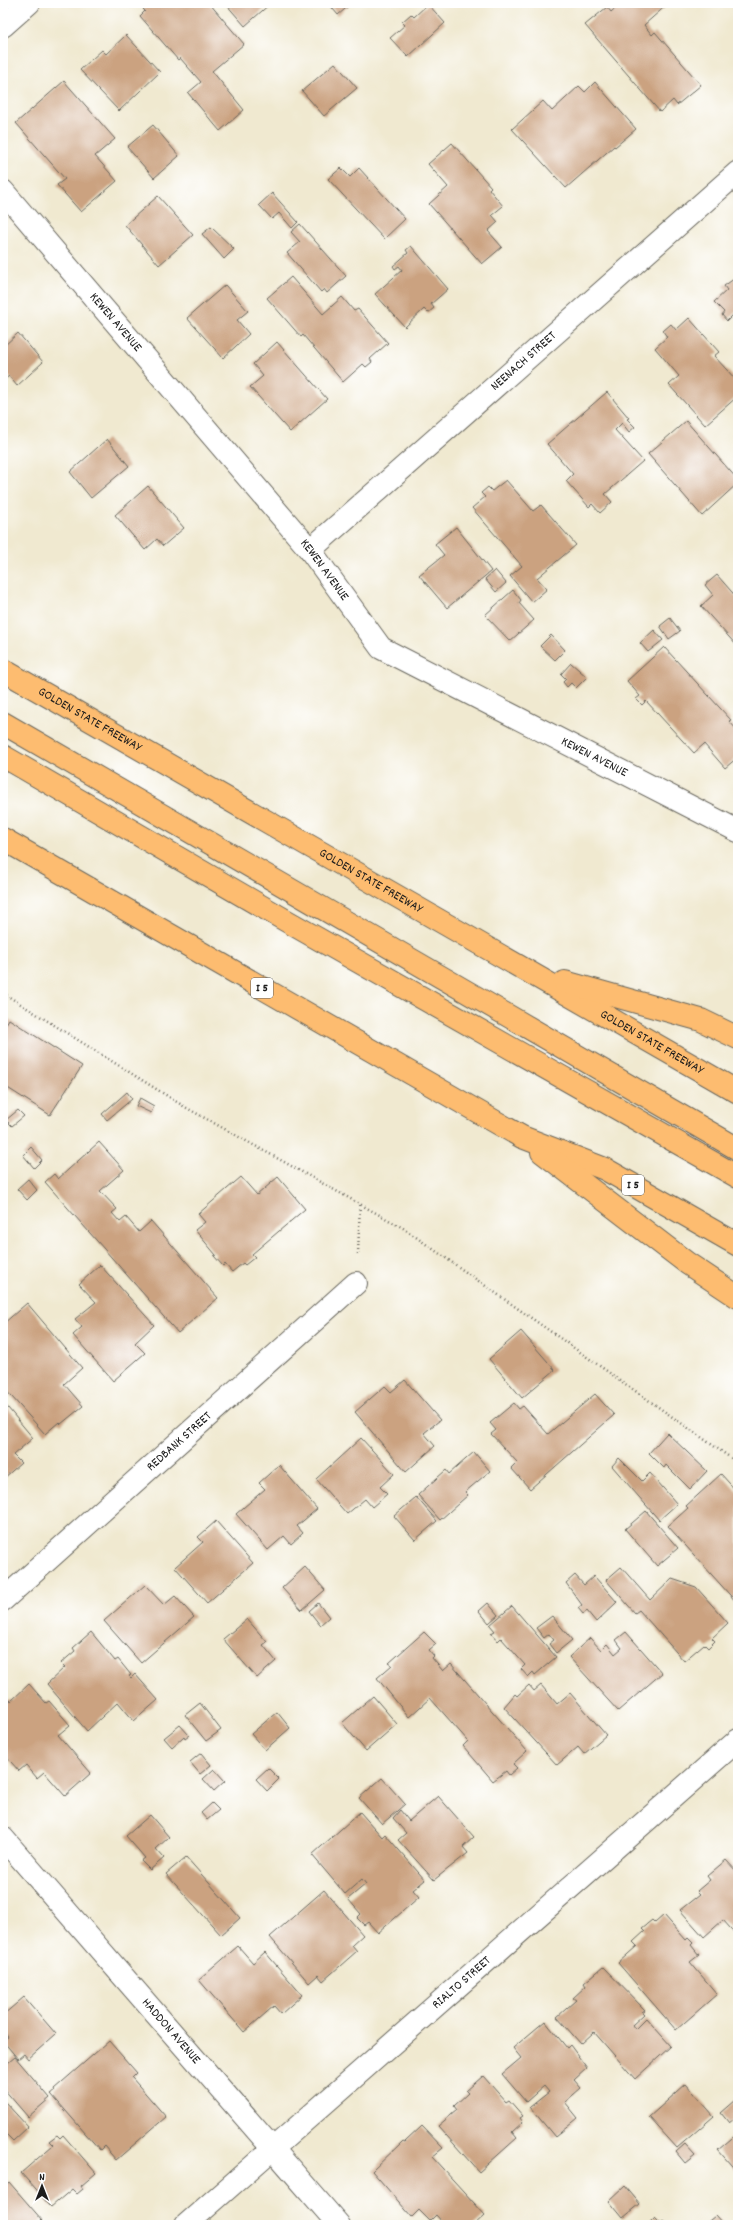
<svg xmlns="http://www.w3.org/2000/svg" width="741" height="2228" font-family="Dekko,sans-serif">
	<style>
		.building { fill: #cba280 }
		.lines { fill: none; stroke-linecap: round; stroke-linejoin: round }
		.street-casing { stroke: #66645b; stroke-width: 24 }
		.highway-casing { stroke: #66645b; stroke-width: 24 }
		.path { stroke: #66645b; stroke-width: 2.5; stroke-dasharray: 1 3; stroke-linecap: butt }
		.street { stroke: #fff; stroke-width: 22 }
		.highway { stroke: #fdbc6f; stroke-width: 22 }
		.labels { text-anchor: middle; dominant-baseline: central; stroke-width: 3.5; stroke-linejoin: round; paint-order: stroke }
		.shield { fill: #fff; stroke: #606060; stroke-width: 1 }
		.shield-label { font-size: 12px; font-weight: bold; fill: #1c1c1c }
		.street-label { font-size: 13px; fill: #1c1c1c; stroke: #fff }
	</style>
	<rect width="100%" height="100%" fill="#fff"/>
	<filter id="ink" filterUnits="userSpaceOnUse"><feTurbulence type="fractalNoise" baseFrequency=".025" numOctaves="2"/><feDisplacementMap in="SourceGraphic" scale="8" xChannelSelector="R" yChannelSelector="G"/><feConvolveMatrix kernelMatrix="1 2 1 2 8 2 1 2 1" color-interpolation-filters="sRGB"/></filter>
	<filter id="wash" filterUnits="userSpaceOnUse"><feTurbulence type="fractalNoise" baseFrequency=".012" numOctaves="4" result="noise"/><feDisplacementMap in="SourceGraphic" scale="16" xChannelSelector="R" yChannelSelector="G"/><feGaussianBlur stdDeviation="0.9" result="paint"/><feColorMatrix in="noise" values="0 0 0 0 0 0 0 0 0 0 0 0 0 0 0 0 0 1.4 0 .05"/><feComposite in="paint" operator="in"/></filter>
	<g filter="url(#wash)">
		<rect width="100%" height="100%" fill="#f0e9d0"/>
		<g id="blocks">
			<!-- building -->
			<path class="building" d="M150,3L154,5L156,3H209L244,44L212,71L244,110L220,131L188,93L201,82L180,58L178,60L140,16L145,11L143,9Z
				M225,3H271L245,26Z
				M328,3H352L338,15Z
				M621,3H669L644,25L652,35L655,32L701,85L677,105L673,100L660,112L585,25L607,7L611,12Z
				M428,4L445,23L408,57L390,38L405,25L402,22L411,14L414,17Z
				M126,35L160,72L119,111L80,70L102,50L106,54Z
				M335,63L357,88L324,116L302,91Z
				M64,81L115,139L95,156L117,181L81,212L57,185L65,179L16,123Z
				M595,82L636,129L615,147L614,146L566,188L512,129L543,101L552,111L579,86L585,92Z
				M153,125L179,156L154,178L127,147Z
				M452,143L491,187L489,189L503,206L492,215L498,222L488,231L502,247L482,264L429,204L448,187L428,164Z
				M341,168L350,177L359,168L405,219L384,239L328,179Z
				M272,193L298,222L292,228L279,213L272,219L259,205Z
				M158,196L193,235L159,265L125,225Z
				M300,224L346,276L327,293L324,289L321,292L287,253L300,242L291,232Z
				M211,227L234,249L224,259L202,234Z
				M411,246L448,289L431,304L434,308L428,313L424,309L405,327L375,294L402,270L399,266L395,269L393,266L408,253L406,250Z
				M738,276V314L736,312L727,321L722,315L724,312L714,302L727,290L724,286Z
				M291,277L323,314L342,297L354,311L358,309L388,343L370,359L372,362L366,367L363,364L343,382L303,335L301,337L267,298Z
				M225,285L248,311L237,320L249,334L223,358L187,318Z
				M689,318L719,352L714,356L738,382V396L705,425L669,385L679,376L655,348L667,337L663,331L671,324L676,330Z
				M18,333L43,362L17,386L9,376L3,381V347Z
				M277,342L327,399L290,432L250,387L263,376L253,364Z
				M607,392L629,418L627,419L635,427L629,432L622,423L615,430L643,461L605,494L612,502L600,513L592,504L589,507L566,481L573,474L547,444Z
				M686,421L738,480V483L702,516L648,454Z
				M107,439L129,466L91,498L70,472Z
				M506,480L533,511L541,505L576,545L537,578L547,589L532,602L510,576L522,566L472,508L485,497L481,493L488,487L492,491Z
				M148,486L184,528L163,546L157,539L145,550L115,515Z
				M456,527L491,571L447,608L419,575L444,555L435,544Z
				M495,570L506,583L496,592L485,579Z
				M717,575L738,599V647L701,606L713,595L705,585Z
				M513,590L521,600L519,603L534,620L510,641L485,615Z
				M670,618L680,631L669,639L660,626Z
				M654,630L663,640L648,652L640,643Z
				M551,635L565,650L555,660L540,646Z
				M664,647L731,720L729,721L738,731V757L725,768L704,744L694,753L646,701L642,705L636,699L640,696L627,681Z
				M571,663L587,677L576,688L571,683L567,687L563,682L566,679L561,674Z
				M9,1019L82,1066L50,1115L3,1085V1029Z
				M127,1092L132,1099L107,1120L102,1114Z
				M140,1098L154,1106L151,1113L136,1106Z
				M18,1110L24,1116L12,1126L6,1120Z
				M99,1142L124,1170L100,1191L117,1209L112,1213L120,1222L126,1217L139,1232L151,1221L218,1298L178,1333L45,1182L54,1174L58,1179Z
				M31,1147L42,1160L34,1168L23,1155Z
				M241,1177L257,1195L278,1177L305,1209L252,1254L255,1257L245,1265L243,1263L232,1272L225,1264L223,1266L214,1256L216,1255L195,1230L205,1222L198,1214Z
				M28,1179L37,1190L27,1200L17,1189Z
				M100,1265L154,1325L135,1343L145,1353L113,1381L73,1335L82,1327L75,1319L96,1302L79,1284Z
				M27,1303L82,1368L64,1384L83,1406L61,1424L59,1422L45,1434L3,1387V1324Z
				M521,1331L555,1370L522,1398L489,1359Z
				M405,1380L440,1420L424,1433L435,1446L406,1472L355,1412L385,1386L391,1392Z
				M595,1394L614,1415L530,1489L511,1468L517,1462L491,1434L496,1430L490,1423L514,1403L519,1409L523,1406L548,1434Z
				M3,1402L33,1438L13,1455L21,1463L3,1479Z
				M667,1433L707,1471L690,1489L666,1465L664,1468L649,1453Z
				M361,1438L394,1474L380,1487L387,1494L372,1507L365,1499L347,1514L316,1479Z
				M474,1452L490,1471L465,1492L468,1495L440,1520L418,1495L446,1470L449,1474Z
				M619,1458L642,1481L650,1473L677,1504L659,1520L612,1466Z
				M279,1465L317,1509L297,1526L303,1533L291,1544L284,1536L268,1550L236,1514L265,1489L259,1483Z
				M721,1474L738,1493V1604L668,1526L688,1508L686,1506Z
				M416,1497L437,1521L415,1540L394,1516Z
				M646,1511L678,1548L657,1566L625,1529Z
				M216,1521L253,1563L207,1603L175,1567L203,1542L198,1537Z
				M305,1567L325,1590L302,1610L282,1588Z
				M621,1567L650,1600L672,1579L696,1587L728,1623L712,1638L715,1641L708,1648L704,1644L684,1661L639,1610L635,1613L606,1580Z
				M575,1575L584,1585L594,1576L617,1602L596,1622L587,1611L583,1614L578,1608L582,1605L566,1583Z
				M145,1585L164,1605L175,1596L194,1617L141,1663L104,1621Z
				M318,1603L329,1617L320,1625L309,1611Z
				M488,1603L498,1615L489,1623L479,1611Z
				M512,1606L556,1657L535,1675L533,1672L528,1677L521,1669L525,1665L501,1638L498,1641L491,1633L495,1631L490,1625Z
				M552,1616L572,1640L556,1653L549,1644L554,1640L549,1634L544,1638L536,1628Z
				M247,1619L267,1642L263,1645L276,1661L257,1678L223,1639Z
				M91,1632L115,1661L118,1659L131,1675L129,1676L131,1678L135,1674L158,1700L134,1721L118,1702L87,1731L47,1684L65,1667L61,1663L75,1651L73,1648Z
				M424,1632L436,1644L429,1650L434,1656L432,1658L443,1671L451,1664L527,1751L513,1764L517,1768L509,1775L506,1771L493,1781L463,1746L468,1741L430,1698L409,1717L377,1678L392,1665L389,1663Z
				M626,1632L662,1673L618,1711L569,1657L590,1638L601,1650L607,1644L615,1654L622,1648L616,1640Z
				M29,1684L46,1703L49,1701L70,1725L58,1735L91,1773L65,1796L44,1772L37,1778L26,1765L19,1771L3,1753V1704L9,1699L11,1701Z
				M529,1685L534,1691L541,1685L557,1704L570,1693L606,1735L584,1754L578,1747L557,1765L504,1707L515,1694L517,1696Z
				M373,1696L397,1724L366,1751L342,1723Z
				M200,1703L221,1730L206,1741L185,1715Z
				M277,1712L290,1728L265,1750L251,1734Z
				M180,1725L189,1735L185,1738L184,1736L172,1747L164,1738Z
				M201,1753L211,1765L200,1774L190,1762Z
				M268,1768L279,1779L267,1791L256,1779Z
				M214,1769L225,1781L214,1791L203,1779Z
				M382,1778L405,1804L382,1824L359,1798Z
				M438,1796L474,1837L463,1847L468,1853L434,1880L398,1840L406,1833L393,1818L400,1810L409,1821Z
				M212,1803L219,1810L207,1820L201,1813Z
				M360,1812L382,1837L385,1834L425,1880L413,1890L419,1897L378,1933L368,1922L364,1925L357,1918L361,1914L348,1899L366,1884L362,1879L345,1894L312,1855Z
				M150,1815L169,1837L156,1849L164,1858L150,1870L141,1861L145,1858L126,1836Z
				M186,1857L240,1918L221,1935L166,1874Z
				M726,1860L738,1873V1937L723,1920L704,1937L680,1910L700,1894L697,1891L710,1880L707,1876Z
				M324,1890L363,1935L352,1945L357,1951L323,1981L318,1975L309,1983L270,1937Z
				M664,1915L686,1940L688,1938L693,1943L691,1945L699,1955L690,1962L717,1994L676,2030L618,1963L637,1946L633,1942L645,1931L642,1928L652,1920L655,1923Z
				M238,1946L253,1963L265,1952L302,1995L281,2014L274,2006L244,2032L199,1980Z
				M603,1967L645,2010L642,2012L644,2014L632,2025L635,2029L646,2018L671,2046L635,2079L594,2032L581,2044L557,2017L576,2000L573,1998L586,1986L584,1983Z
				M24,1997L56,2034L28,2059L24,2054L18,2059L3,2041L8,2037L3,2031V2015Z
				M545,2021L567,2048L570,2045L587,2068L574,2080L581,2088L565,2102L578,2118L555,2137L530,2107L549,2092L544,2086L526,2102L502,2074L521,2058L513,2048Z
				M109,2041L137,2073L132,2078L166,2117L116,2160L104,2146L100,2150L51,2094L55,2091L54,2089Z
				M15,2057L50,2098L28,2117L3,2088V2067Z
				M483,2076L506,2102L509,2100L523,2116L520,2118L523,2122L512,2132L517,2138L479,2172L438,2126L457,2110L454,2106L468,2093L466,2091Z
				M686,2084L714,2116L677,2148L649,2117Z
				M736,2100L738,2116L729,2123L721,2113Z
				M5,2102L28,2127L13,2141L4,2132L3,2133V2104Z
				M422,2126L443,2148L432,2157L485,2215L474,2225H445L436,2215L430,2221L419,2210L412,2217L372,2171L403,2141L405,2142Z
				M738,2133V2173L718,2150Z
				M57,2135L60,2138L63,2135L96,2173L81,2186L83,2189L77,2194L72,2189L51,2207L21,2173L53,2145L49,2141Z
				M685,2144L695,2155L685,2163L676,2152Z
				M9,2182L42,2220L37,2225H3V2188Z
				M625,2186L640,2204L623,2218L609,2201Z
				M715,2216L723,2225H704Z
				M655,2217L661,2223L663,2221L667,2225H647Z"/>
		</g>
	</g>
	<g filter="url(#ink)">
		<use href="#blocks" fill-opacity="0" stroke="#66645b" stroke-width="1"/>
		<g class="lines">
			<defs>
				<g id="street">
					<path d="M3,26L29,3"/>
					<path id="s1" d="M3,191L310,550L381,648L738,831"/>
					<path id="s2" d="M310,550L738,172"/>
					<path id="s3" d="M3,1600L356,1283"/>
					<path id="s4" d="M3,1838L339,2225"/>
					<path id="s5" d="M186,2225L738,1740"/>
				</g>
				<g id="highway">
					<path id="s6" d="M3,670L738,1092"/>
					<path d="M3,723L738,1149"/>
					<path d="M3,756L285,920L738,1177"/>
					<path d="M3,839L522,1137L605,1169L738,1245"/>
					<path d="M565,982L701,1020L738,1038"/>
					<path d="M542,1152L687,1263L738,1297"/>
				</g>
			</defs>
			<!-- street casing -->
			<use href="#street" class="street-casing"/>
			<!-- highway casing -->
			<use href="#highway" class="highway-casing"/>
			<!-- path -->
			<path class="path" d="M3,993L185,1107L403,1228L738,1463
				M358,1254L360,1203"/>
			<!-- street -->
			<use href="#street" class="street"/>
			<!-- highway -->
			<use href="#highway" class="highway"/>
		</g>
	</g>
	<g class="labels">
		<!-- shield labels -->
		<g class="shield">
			<rect x="251" y="978" width="22" height="20" rx="3"/>
			<rect x="622" y="1175" width="22" height="20" rx="3"/>
		</g>
		<g class="shield-label">
			<text x="262" y="988">I 5</text>
			<text x="633" y="1185">I 5</text>
		</g>
		<!-- street labels -->
		<g class="street-label">
			<text stroke="none"><textPath href="#s1" startOffset="173">KEWEN AVENUE</textPath></text>
			<text stroke="none"><textPath href="#s2" startOffset="285">NEENACH STREET</textPath></text>
			<text stroke="none"><textPath href="#s1" startOffset="497">KEWEN AVENUE</textPath></text>
			<text stroke="none"><textPath href="#s6" startOffset="100">GOLDEN STATE FREEWAY</textPath></text>
			<text stroke="none"><textPath href="#s1" startOffset="833">KEWEN AVENUE</textPath></text>
			<text stroke="none"><textPath href="#s6" startOffset="424">GOLDEN STATE FREEWAY</textPath></text>
			<text stroke="none"><textPath href="#s6" startOffset="748">GOLDEN STATE FREEWAY</textPath></text>
			<text stroke="none"><textPath href="#s3" startOffset="237">REDBANK STREET</textPath></text>
			<text stroke="none"><textPath href="#s5" startOffset="367">RIALTO STREET</textPath></text>
			<text stroke="none"><textPath href="#s4" startOffset="256">HADDON AVENUE</textPath></text>
		</g>
	</g>
	<!-- margin -->
	<rect width="741" height="2228" fill="none" stroke="#fff" stroke-width="16"/>
	<!-- north arrow -->
	<g transform="translate(42 2186)" stroke="#ffffff" stroke-width="3" paint-order="stroke">
	<path d="M0-3L7 15L0 10L-7 15Z" fill="#1c1c1c"/>
	<text y="-6" font-size="11" font-weight="bold" text-anchor="middle" fill="#1c1c1c">N</text>
	</g>
</svg>
